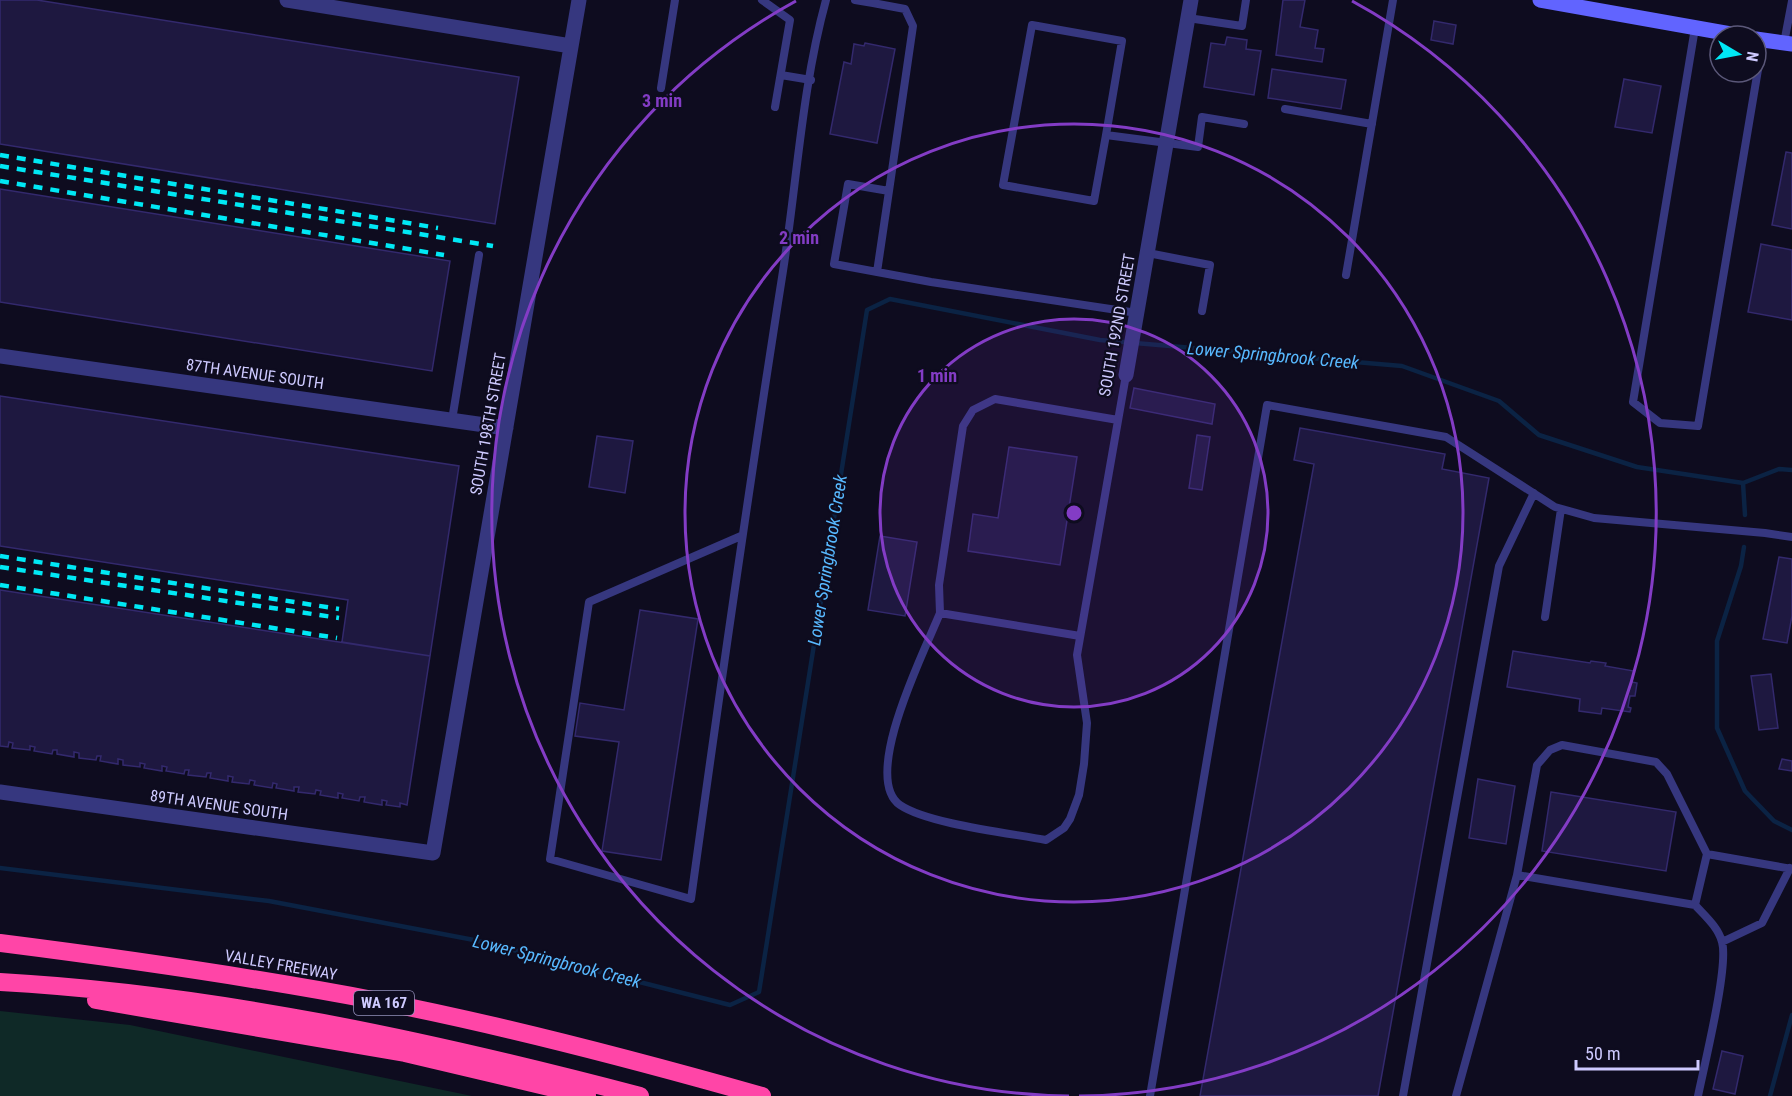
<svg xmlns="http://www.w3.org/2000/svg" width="1792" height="1096" viewBox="0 0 1792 1096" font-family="'Roboto Condensed',sans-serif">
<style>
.green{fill:#0f2927}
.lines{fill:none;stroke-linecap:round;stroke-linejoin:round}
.stream{stroke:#0b2344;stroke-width:4.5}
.building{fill:#1e1840;stroke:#33296d;stroke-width:1.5}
.service{stroke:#36377f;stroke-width:8}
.minor{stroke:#36377f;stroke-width:15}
.secondary{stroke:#6164ff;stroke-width:15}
.motorway{stroke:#ff45a7;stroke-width:18}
.rail{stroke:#00e8f5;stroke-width:4.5;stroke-dasharray:9 8;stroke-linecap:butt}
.ring{fill:none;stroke:#833cc5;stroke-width:3}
.labels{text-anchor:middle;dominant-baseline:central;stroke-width:4.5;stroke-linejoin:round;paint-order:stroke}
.shield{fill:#0e0c1f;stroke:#9491bc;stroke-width:1.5}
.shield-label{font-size:15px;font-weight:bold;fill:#cecaff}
.street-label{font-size:16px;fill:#cecaff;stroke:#0e0c1f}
.water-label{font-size:18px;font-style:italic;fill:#58b9ff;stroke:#0e0c1f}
.centre{fill:#833cc5;stroke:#0e0c1f;stroke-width:3}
.ring-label{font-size:18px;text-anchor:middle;font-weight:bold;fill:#833cc5;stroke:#0e0c1f;stroke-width:4.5;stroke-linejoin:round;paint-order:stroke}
</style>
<rect width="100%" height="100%" fill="#0e0c1f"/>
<!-- green -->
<path class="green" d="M 0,1011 L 130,1025 L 472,1096 L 0,1096 Z"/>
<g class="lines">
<!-- stream -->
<path class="stream" d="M 1743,483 L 1745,515
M 1744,547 L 1741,566 L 1717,641 L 1717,728 L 1745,791 L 1774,821 L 1792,830
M 0,868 L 269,901 L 474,940 L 730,1005 L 759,992 L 867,310 L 890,299 L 1100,340 L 1402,366 L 1499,401 L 1539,435 L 1637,467 L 1743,483 L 1779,469 L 1792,470
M 1770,1096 L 1792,1015"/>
</g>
<!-- building -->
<path class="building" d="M 0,0 L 37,0 L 519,77 L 495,224 L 0,144 Z
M 1283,0 L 1305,0 L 1300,27 L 1318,30 L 1315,48 L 1324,49 L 1322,62 L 1276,55 Z
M 1434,21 L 1456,25 L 1453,44 L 1431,40 Z
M 1227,37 L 1247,40 L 1246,49 L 1261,51 L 1254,95 L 1204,87 L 1211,43 L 1225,45 Z
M 865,43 L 895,49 L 877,143 L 830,134 L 844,62 L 851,64 L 854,44 L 864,46 Z
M 1272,69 L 1346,80 L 1341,109 L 1268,98 Z
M 1624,79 L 1661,86 L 1652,133 L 1615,127 Z
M 1786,152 L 1792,153 L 1792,229 L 1772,225 Z
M 0,189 L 450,261 L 432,371 L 0,302 Z
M 1761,244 L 1792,250 L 1792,320 L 1748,312 Z
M 1134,388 L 1215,404 L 1212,424 L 1130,408 Z
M 0,396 L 459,466 L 430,656 L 342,642 L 348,600 L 0,546 Z
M 1300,428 L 1445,454 L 1442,469 L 1489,478 L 1378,1096 L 1200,1096 L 1314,464 L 1294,460 Z
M 1197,435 L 1210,437 L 1202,490 L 1189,488 Z
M 597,436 L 633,441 L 625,493 L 589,487 Z
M 1009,447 L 1077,457 L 1060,565 L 968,551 L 973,514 L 998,518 Z
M 880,536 L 917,542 L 905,616 L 868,610 Z
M 1779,557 L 1792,559 L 1792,616 L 1787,643 L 1763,639 Z
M 0,590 L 430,656 L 407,805 L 400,803 L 400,807 L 386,805 L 387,801 L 382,800 L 382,805 L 364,802 L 365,797 L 360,797 L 359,801 L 342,798 L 343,794 L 338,793 L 338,798 L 320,795 L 321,791 L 316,790 L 315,794 L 298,792 L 299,787 L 294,787 L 294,791 L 276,788 L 277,784 L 273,783 L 272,788 L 254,785 L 255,781 L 250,780 L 249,784 L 232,782 L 233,777 L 228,776 L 228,781 L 210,778 L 211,773 L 207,773 L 206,777 L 188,775 L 189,770 L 185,770 L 184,774 L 166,771 L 167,767 L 162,766 L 162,771 L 144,768 L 145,764 L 140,763 L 140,767 L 123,765 L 123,760 L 118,759 L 118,764 L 100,761 L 101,756 L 97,756 L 96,760 L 79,758 L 79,753 L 74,752 L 74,757 L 57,754 L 57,750 L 53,750 L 52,754 L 34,751 L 35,747 L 30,746 L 30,750 L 12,748 L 13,743 L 9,742 L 8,747 L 0,746 Z
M 640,610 L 698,619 L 661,860 L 602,851 L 619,742 L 575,736 L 580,703 L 624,710 Z
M 1513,651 L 1590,663 L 1591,661 L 1606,663 L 1605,666 L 1634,671 L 1632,682 L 1637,683 L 1635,696 L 1630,696 L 1628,707 L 1631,708 L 1630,712 L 1602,708 L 1601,714 L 1579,711 L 1580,699 L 1507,687 Z
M 1771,674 L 1778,728 L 1759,730 L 1751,676 Z
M 1782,759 L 1792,761 L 1792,771 L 1779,769 Z
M 1478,779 L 1515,786 L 1506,844 L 1469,838 Z
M 1551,792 L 1676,812 L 1666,871 L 1542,851 Z
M 1722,1051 L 1743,1056 L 1735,1094 L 1713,1089 Z"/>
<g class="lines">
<!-- service -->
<path class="service" d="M 762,0 L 790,20 L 775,107
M 855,0 L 873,3
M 873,0 L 873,3 L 905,9 L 913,26 L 889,191
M 1188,18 L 1242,26 L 1246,0
M 1695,28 L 1633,402 L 1660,423 L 1698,426 L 1763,40
M 1784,43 L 1792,1
M 781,75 L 811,80
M 661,88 L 675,0
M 1285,109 L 1372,124
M 1106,135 L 1122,41 L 1032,25 L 1003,185 L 1094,201 L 1106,135 L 1198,147 L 1202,117 L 1244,124
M 1148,253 L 1210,265 L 1202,311
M 877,272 L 889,191 L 848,184 L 834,264 L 931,282 L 1137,313
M 1346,275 L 1393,0
M 452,420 L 479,255
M 741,536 L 589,602 L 550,859 L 691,899 C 720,689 750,480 783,271 C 797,181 802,87 826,0
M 940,613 C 926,648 860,777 900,805 C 928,824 1009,833 1046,840 L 1064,828 L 1070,819 L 1079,795 L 1084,764 L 1087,723 L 1077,655 L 1126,375
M 1545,617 L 1561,509
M 1080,636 L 940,613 L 939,585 L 963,426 L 973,410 L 995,399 L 1118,420
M 1562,745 L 1656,762 L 1667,774 L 1707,854 L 1695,905 L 1517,875 L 1537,765 L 1550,750 Z
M 1707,854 L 1792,869
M 1695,905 C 1705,916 1718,927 1722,942 C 1729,966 1704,1066 1698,1096
M 1722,942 L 1762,923 L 1790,868
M 1150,1096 L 1267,405 L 1446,437 L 1555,507 L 1594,518 L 1765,533 L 1792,537
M 1403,1096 L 1499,566 L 1534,493
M 1456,1096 L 1517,875"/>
<!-- minor -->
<path class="minor" d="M 287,0 L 571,46
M 0,356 L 506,428
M 1126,375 L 1191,0
M 0,792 L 433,853 L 579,0"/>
<!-- secondary -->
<path class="secondary" d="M 1540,0 L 1742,36
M 1756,39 L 1792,44"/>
<!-- motorway -->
<path class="motorway" d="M 0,943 C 126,959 253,977 378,1001 C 507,1026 635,1060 762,1096
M 0,982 C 216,994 431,1041 640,1096
M 96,1000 L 405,1053 L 587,1096"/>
<!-- rail -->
<path class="rail" d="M 0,155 L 438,228
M 0,166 L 493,246
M 0,181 L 444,255
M 0,556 L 339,609
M 0,567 L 339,618
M 0,585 L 337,638"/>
</g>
<!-- distance rings -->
<circle cx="1074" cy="513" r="194" fill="#833cc5" fill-opacity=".12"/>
<g class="ring">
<circle cx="1074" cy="513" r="194"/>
<circle cx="1074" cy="513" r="389"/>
<path d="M1069 1096A583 583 0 0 1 796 1M1352 1A583 583 0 0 1 1079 1096"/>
</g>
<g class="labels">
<!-- shield labels -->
<rect class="shield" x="354" y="991" width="60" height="24" rx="4.5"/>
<g class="shield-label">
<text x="384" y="1003">WA 167</text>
</g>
<!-- street labels -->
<g class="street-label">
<text transform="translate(1117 325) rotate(-80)">SOUTH 192ND STREET</text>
<text transform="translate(255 374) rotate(8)">87TH AVENUE SOUTH</text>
<text transform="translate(488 424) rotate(-80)">SOUTH 198TH STREET</text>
<text transform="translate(219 805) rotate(8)">89TH AVENUE SOUTH</text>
<text transform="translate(281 965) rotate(10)">VALLEY FREEWAY</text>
</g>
<!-- water labels -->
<g class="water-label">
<text transform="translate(1273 355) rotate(5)">Lower Springbrook Creek</text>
<text transform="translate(827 560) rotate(-81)">Lower Springbrook Creek</text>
<text transform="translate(557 961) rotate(14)">Lower Springbrook Creek</text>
</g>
</g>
<circle cx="1074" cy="513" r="9" class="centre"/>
<g class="ring-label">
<text x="662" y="107">3 min</text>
<text x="799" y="244">2 min</text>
<text x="937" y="382">1 min</text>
</g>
<!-- north arrow -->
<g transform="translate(1738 54) rotate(100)"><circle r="28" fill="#0e0c1f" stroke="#5b5879" stroke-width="1.5"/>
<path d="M0-4.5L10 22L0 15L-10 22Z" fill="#00e8f5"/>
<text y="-9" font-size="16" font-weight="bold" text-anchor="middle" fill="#cecaff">N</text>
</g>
<!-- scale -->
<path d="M1576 1060v9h122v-9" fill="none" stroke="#cecaff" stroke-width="3"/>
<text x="1585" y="1060" font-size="18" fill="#cecaff" stroke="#0e0c1f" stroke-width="4.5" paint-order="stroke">50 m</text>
</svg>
